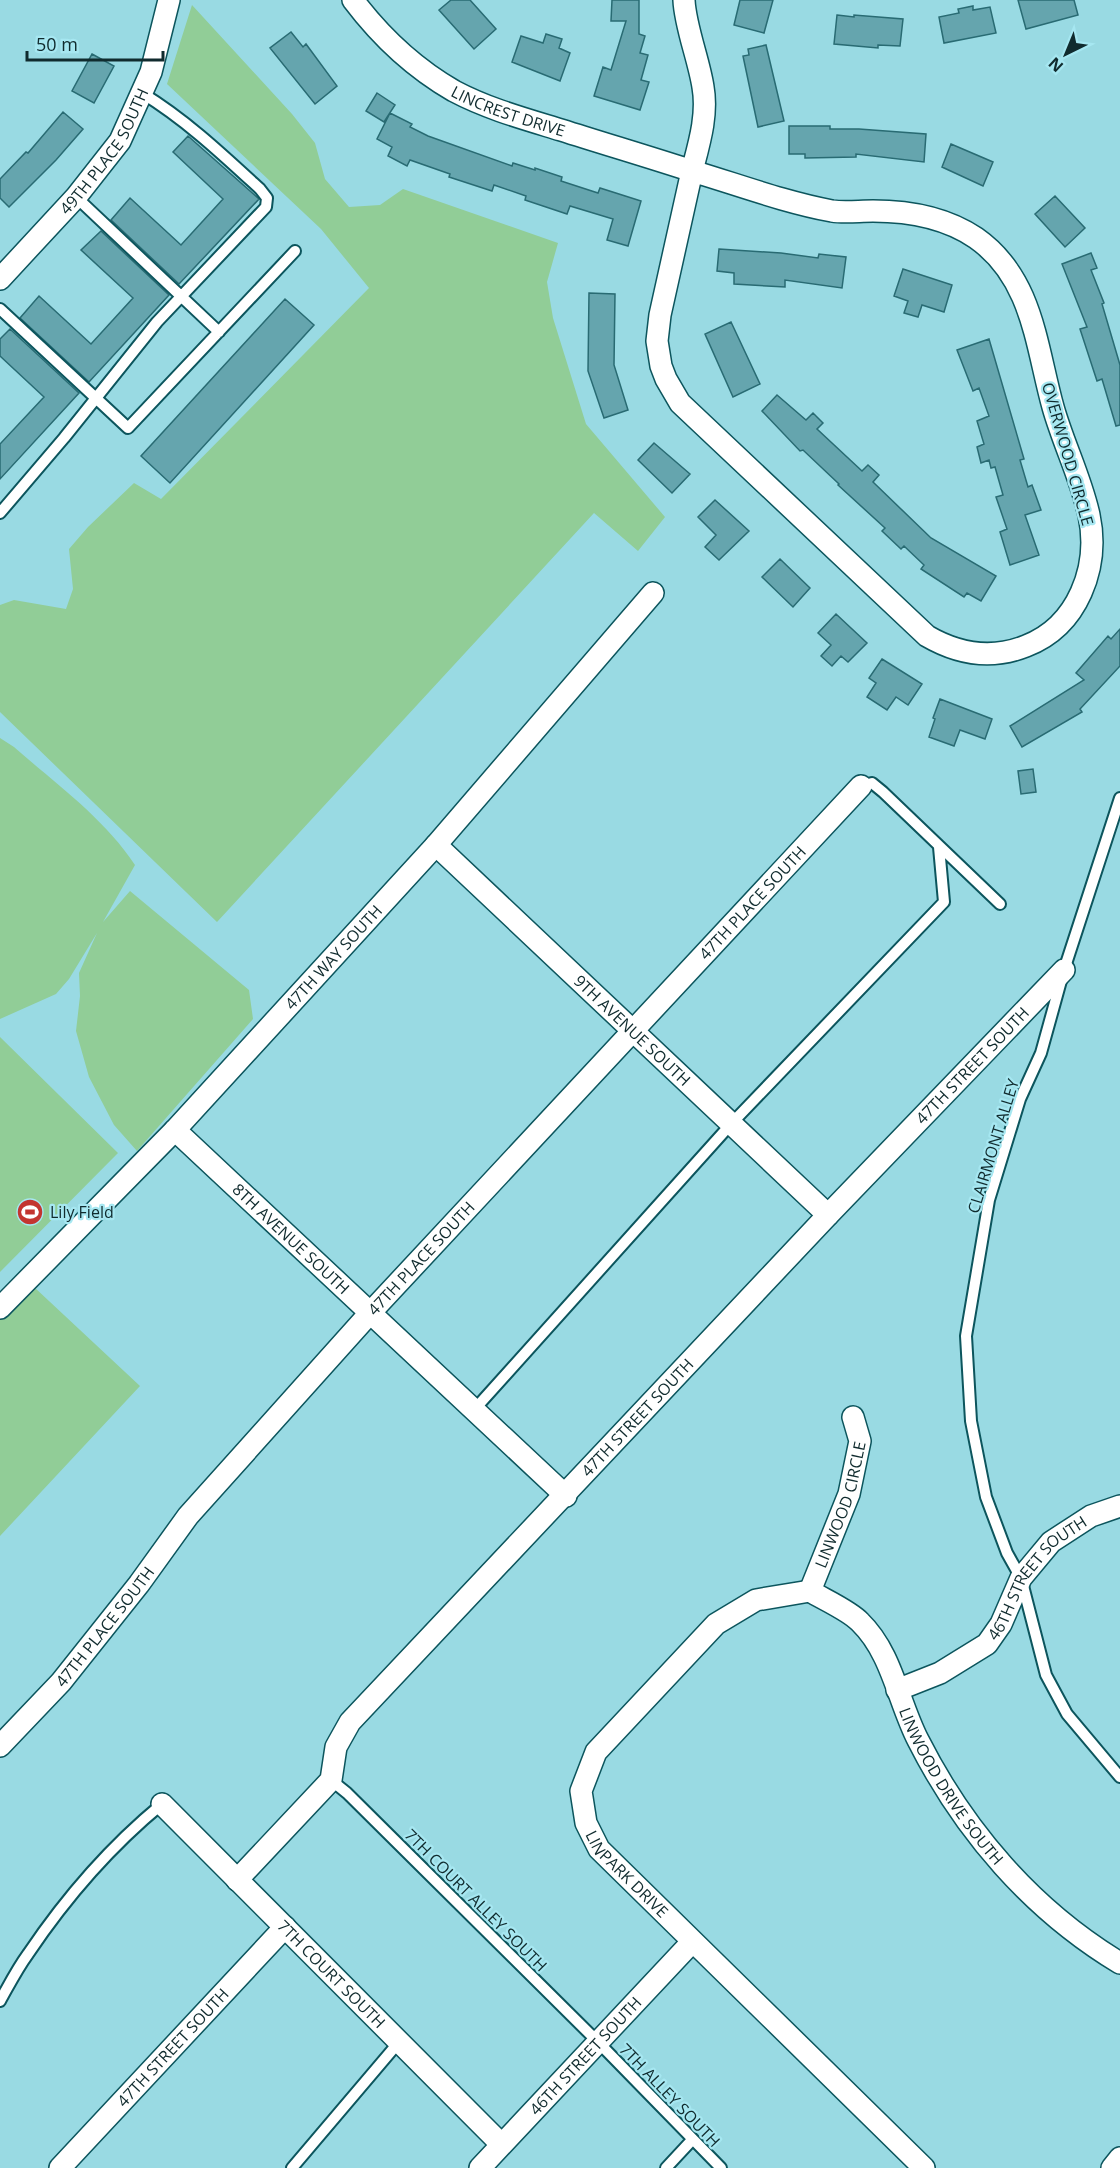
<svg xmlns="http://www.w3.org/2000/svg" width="1120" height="2168" viewBox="0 0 1120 2168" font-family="'Open Sans',sans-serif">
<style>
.green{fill:#91cd97}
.building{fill:#65a5ae;stroke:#296b73;stroke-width:1.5}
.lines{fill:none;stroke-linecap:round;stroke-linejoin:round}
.service-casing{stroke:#0c555d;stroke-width:14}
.minor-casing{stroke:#0c555d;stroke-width:24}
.service{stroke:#fff;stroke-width:10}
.minor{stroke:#fff;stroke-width:21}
.labels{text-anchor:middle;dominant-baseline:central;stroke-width:4.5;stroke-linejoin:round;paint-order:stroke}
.street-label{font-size:16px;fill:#102b2e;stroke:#a6e7f1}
.poi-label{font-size:16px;fill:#102b2e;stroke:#a6e7f1;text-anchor:start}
</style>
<rect width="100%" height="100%" fill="#99dae3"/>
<!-- green -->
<path class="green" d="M 192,5 L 292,114 L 315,143 L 325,179 L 349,207 L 380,205 L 403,189 L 558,243 L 547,282 L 553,318 L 586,424 L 665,517 L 638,551 L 594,513 L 217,922 L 0,712 L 0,605 L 14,600 L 66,609 L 73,589 L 69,549 L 88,527 L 134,483 L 161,499 L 369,288 L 321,229 L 167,84 Z
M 0,738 L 14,747 C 56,784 104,818 135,865 L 103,922 L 130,891 L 249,990 L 253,1019 L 137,1151 L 114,1125 L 89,1077 L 76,1031 L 80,996 L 79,973 L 97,933 L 69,979 L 56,994 L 0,1019 Z
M 0,1037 L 118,1153 L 0,1272 Z
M 34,1287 L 140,1386 L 0,1536 L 0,1318 Z"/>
<!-- building -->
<path class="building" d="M 451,0 L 470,0 L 496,29 L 474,49 L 439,10 Z
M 612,0 L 639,0 L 639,34 L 645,36 L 640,53 L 648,55 L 641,80 L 649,82 L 640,110 L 594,96 L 603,67 L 611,70 L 626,21 L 611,21 Z
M 740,0 L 773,0 L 764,33 L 734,25 Z
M 1018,0 L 1074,0 L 1078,15 L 1026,29 Z
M 973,6 L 973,10 L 990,7 L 996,33 L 944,43 L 939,17 L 959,13 L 958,9 Z
M 837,15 L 854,17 L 854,15 L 903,19 L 900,46 L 878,45 L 878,48 L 834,44 Z
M 291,32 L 303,47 L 306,44 L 337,86 L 315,104 L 270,48 Z
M 546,34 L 562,39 L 559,48 L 570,53 L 560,81 L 512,62 L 521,36 L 543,43 Z
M 766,45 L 784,121 L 758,127 L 743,56 L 749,55 L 748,49 Z
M 92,54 L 114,66 L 94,103 L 72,91 Z
M 377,93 L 395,105 L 384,122 L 366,111 Z
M 63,112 L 83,129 L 56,160 L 9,207 L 0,198 L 0,179 L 26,152 L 28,153 Z
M 390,113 L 412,124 L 410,127 L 428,136 L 512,166 L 513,163 L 535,170 L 535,168 L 562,177 L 561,181 L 598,193 L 600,188 L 641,201 L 628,246 L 607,240 L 613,219 L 570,206 L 567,214 L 525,200 L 526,196 L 494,185 L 492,191 L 449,177 L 450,174 L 410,160 L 407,166 L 388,156 L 392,147 L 377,139 Z
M 789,126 L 830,126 L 830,129 L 859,129 L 926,134 L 924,162 L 856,154 L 856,157 L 805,158 L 805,154 L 789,154 Z
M 188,136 L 259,199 L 179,284 L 111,220 L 130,198 L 181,245 L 223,199 L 173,152 Z
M 951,144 L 993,162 L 983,186 L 942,167 Z
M 1055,196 L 1085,228 L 1065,247 L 1035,214 Z
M 101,231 L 169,295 L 89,382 L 20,318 L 39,296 L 91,344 L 133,298 L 81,250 Z
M 719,249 L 781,253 L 818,258 L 819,254 L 846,257 L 842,288 L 785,280 L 785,287 L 734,284 L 734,273 L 717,271 Z
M 1091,253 L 1097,268 L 1091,270 L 1104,303 L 1102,304 L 1120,365 L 1120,425 L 1116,426 L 1102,379 L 1097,381 L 1080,329 L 1087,327 L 1062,264 Z
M 903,269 L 952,285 L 944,312 L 922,305 L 918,317 L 904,313 L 908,301 L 894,296 Z
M 589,293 L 615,294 L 614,365 L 628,410 L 604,418 L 588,371 Z
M 285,299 L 314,325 L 170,483 L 141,456 Z
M 731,322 L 760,384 L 733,397 L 705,334 Z
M 10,329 L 79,393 L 0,479 L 0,444 L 44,397 L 0,356 L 0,339 Z
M 989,339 L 1024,459 L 1020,460 L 1028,487 L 1032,485 L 1041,510 L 1025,515 L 1039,555 L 1010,565 L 1000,532 L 1007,529 L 996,497 L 1003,495 L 995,467 L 991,468 L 989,460 L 981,463 L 977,447 L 984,444 L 977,421 L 989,416 L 979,388 L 973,391 L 957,350 Z
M 777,395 L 806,420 L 813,413 L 823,423 L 817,429 L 862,471 L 868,465 L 879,475 L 873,482 L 931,538 L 996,576 L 981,601 L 967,593 L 964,597 L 921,569 L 924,565 L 904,546 L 901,549 L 882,531 L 885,528 L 838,485 L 839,484 L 803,450 L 800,451 L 762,411 Z
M 654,443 L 690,474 L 672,493 L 638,460 Z
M 715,500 L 749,531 L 719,560 L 705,547 L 716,535 L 698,517 Z
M 780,559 L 810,588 L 793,607 L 762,577 Z
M 836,614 L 867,643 L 848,662 L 841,656 L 832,666 L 821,656 L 831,645 L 818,633 Z
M 1120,629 L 1120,666 L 1080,709 L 1082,712 L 1022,747 L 1010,726 L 1084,680 L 1076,673 L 1108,636 L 1111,639 Z
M 882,659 L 922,684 L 908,705 L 896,697 L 887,710 L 867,697 L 876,683 L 869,678 Z
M 940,699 L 992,719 L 985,739 L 960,730 L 954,746 L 929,737 L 935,719 L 933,718 Z
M 1033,769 L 1036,792 L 1021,794 L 1018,771 Z"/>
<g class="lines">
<defs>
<path id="service" d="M 76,197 L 219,332
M 0,309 L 128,428 L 295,251
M 0,513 L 64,438 L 157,322 L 266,207 L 267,198 L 260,189 C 222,154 186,120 142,93
M 861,786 L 872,783 L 883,792 L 1000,904
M 1120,798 L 1064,970 L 1041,1053 L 1020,1099 L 989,1200 L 966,1336 L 971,1421 L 986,1497 L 1007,1553 L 1021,1578 L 1046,1675 L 1067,1714 L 1120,1777
M 474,1410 L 731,1124 L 944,902 L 939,847
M 331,1780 L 347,1793 L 598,2042 L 721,2168
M 0,2001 C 9,1985 17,1969 28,1954 C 65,1899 111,1846 162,1804
M 292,2168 L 399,2042
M 666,2168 L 692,2140"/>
<g id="minor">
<path id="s1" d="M 353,0 C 381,37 414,68 454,91 C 488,109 525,119 561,130 C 605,144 649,157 692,171 C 699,144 708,115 703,87 C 699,60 685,26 684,0"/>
<path d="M 692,171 C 739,185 784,202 832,211 C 845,213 859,211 873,211 C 910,211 945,217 976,238 C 1033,278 1036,346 1053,407 C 1063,443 1081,478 1089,515 C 1100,567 1078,626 1026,646 C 991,660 958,654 927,636 L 680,403 L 666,379 L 661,366 L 657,341 L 660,315 Z"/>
<path id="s2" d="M 0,279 L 76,197 L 120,141 L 151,72 L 169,0"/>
<path id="s3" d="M 436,845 L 828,1215"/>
<path id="s4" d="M 175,1130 L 566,1496"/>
<path id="s5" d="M 0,1308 L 175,1130 L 436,845 L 653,593"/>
<path id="s6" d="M 810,1591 L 756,1600 L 716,1624 L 596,1752 L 581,1791 L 586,1823 L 599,1849 L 924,2168"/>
<path id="s7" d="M 810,1591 C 823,1599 850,1611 860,1622 C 892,1653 898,1701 918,1740 C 964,1831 1032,1910 1120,1963"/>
<path id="s8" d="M 810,1591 L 849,1494 L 860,1441 L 853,1417"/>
<path id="s9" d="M 897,1690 L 940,1673 L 987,1644 L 1001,1624 L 1021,1578 L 1051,1542 L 1091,1516 L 1120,1506"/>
<path id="s10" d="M 0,1746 L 61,1682 L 139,1584 L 188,1516 L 370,1313 L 861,786"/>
<path id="s11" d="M 162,1804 L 501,2144"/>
<path id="s12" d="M 237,1880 L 331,1780 L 336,1747 L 350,1722 L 828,1215 L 1064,970"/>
<path id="s13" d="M 60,2168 L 285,1927"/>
<path id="s14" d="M 480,2168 L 692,1942"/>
<path d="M 1112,2168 L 1120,2158"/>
</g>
</defs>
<!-- service casing -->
<use href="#service" class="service-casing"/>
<!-- minor casing -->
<use href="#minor" class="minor-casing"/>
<!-- service -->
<use href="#service" class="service"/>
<!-- minor -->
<use href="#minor" class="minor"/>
</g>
<!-- icons -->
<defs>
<symbol id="stadium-disc" viewBox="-11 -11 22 22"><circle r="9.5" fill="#c33530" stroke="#a6e7f1"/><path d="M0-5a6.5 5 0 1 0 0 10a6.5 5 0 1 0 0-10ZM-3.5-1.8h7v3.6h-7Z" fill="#fff"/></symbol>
</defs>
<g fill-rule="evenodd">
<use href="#stadium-disc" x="15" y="1197" width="30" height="30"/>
</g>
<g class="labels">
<!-- street labels -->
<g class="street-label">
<text stroke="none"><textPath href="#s1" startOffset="195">LINCREST DRIVE</textPath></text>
<text stroke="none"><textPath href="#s2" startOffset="166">49TH PLACE SOUTH</textPath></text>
<text transform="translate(1068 454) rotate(74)">OVERWOOD CIRCLE</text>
<text stroke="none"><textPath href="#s10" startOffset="1131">47TH PLACE SOUTH</textPath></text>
<text stroke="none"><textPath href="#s5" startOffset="484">47TH WAY SOUTH</textPath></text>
<text stroke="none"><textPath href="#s3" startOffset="270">9TH AVENUE SOUTH</textPath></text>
<text stroke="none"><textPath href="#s12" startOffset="1104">47TH STREET SOUTH</textPath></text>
<text transform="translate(993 1146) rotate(-73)">CLAIRMONT ALLEY</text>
<text stroke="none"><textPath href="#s4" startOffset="159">8TH AVENUE SOUTH</textPath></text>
<text stroke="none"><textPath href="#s10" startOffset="645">47TH PLACE SOUTH</textPath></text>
<text stroke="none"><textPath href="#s12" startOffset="618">47TH STREET SOUTH</textPath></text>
<text stroke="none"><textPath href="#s8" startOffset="92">LINWOOD CIRCLE</textPath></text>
<text stroke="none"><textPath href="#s9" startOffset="186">46TH STREET SOUTH</textPath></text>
<text stroke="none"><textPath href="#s10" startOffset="159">47TH PLACE SOUTH</textPath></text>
<text stroke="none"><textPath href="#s7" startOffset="248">LINWOOD DRIVE SOUTH</textPath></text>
<text stroke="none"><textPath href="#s6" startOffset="417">LINPARK DRIVE</textPath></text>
<text transform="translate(476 1900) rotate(45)">7TH COURT ALLEY SOUTH</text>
<text stroke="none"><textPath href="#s11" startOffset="240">7TH COURT SOUTH</textPath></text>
<text stroke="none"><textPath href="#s13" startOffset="165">47TH STREET SOUTH</textPath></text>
<text stroke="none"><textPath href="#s14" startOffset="154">46TH STREET SOUTH</textPath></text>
<text transform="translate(670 2095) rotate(46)">7TH ALLEY SOUTH</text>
</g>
<!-- poi labels -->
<g class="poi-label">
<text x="50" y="1212">Lily Field</text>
</g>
</g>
<!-- north arrow -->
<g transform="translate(1066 54) rotate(223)" stroke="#a6e7f1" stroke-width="4.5" paint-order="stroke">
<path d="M0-4.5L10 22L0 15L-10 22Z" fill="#102b2e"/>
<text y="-9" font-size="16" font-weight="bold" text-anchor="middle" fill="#102b2e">N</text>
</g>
<!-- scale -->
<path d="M27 51v9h136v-9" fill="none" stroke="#102b2e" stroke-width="3"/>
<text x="36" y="51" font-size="18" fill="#102b2e" stroke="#a6e7f1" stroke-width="4.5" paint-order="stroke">50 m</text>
</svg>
